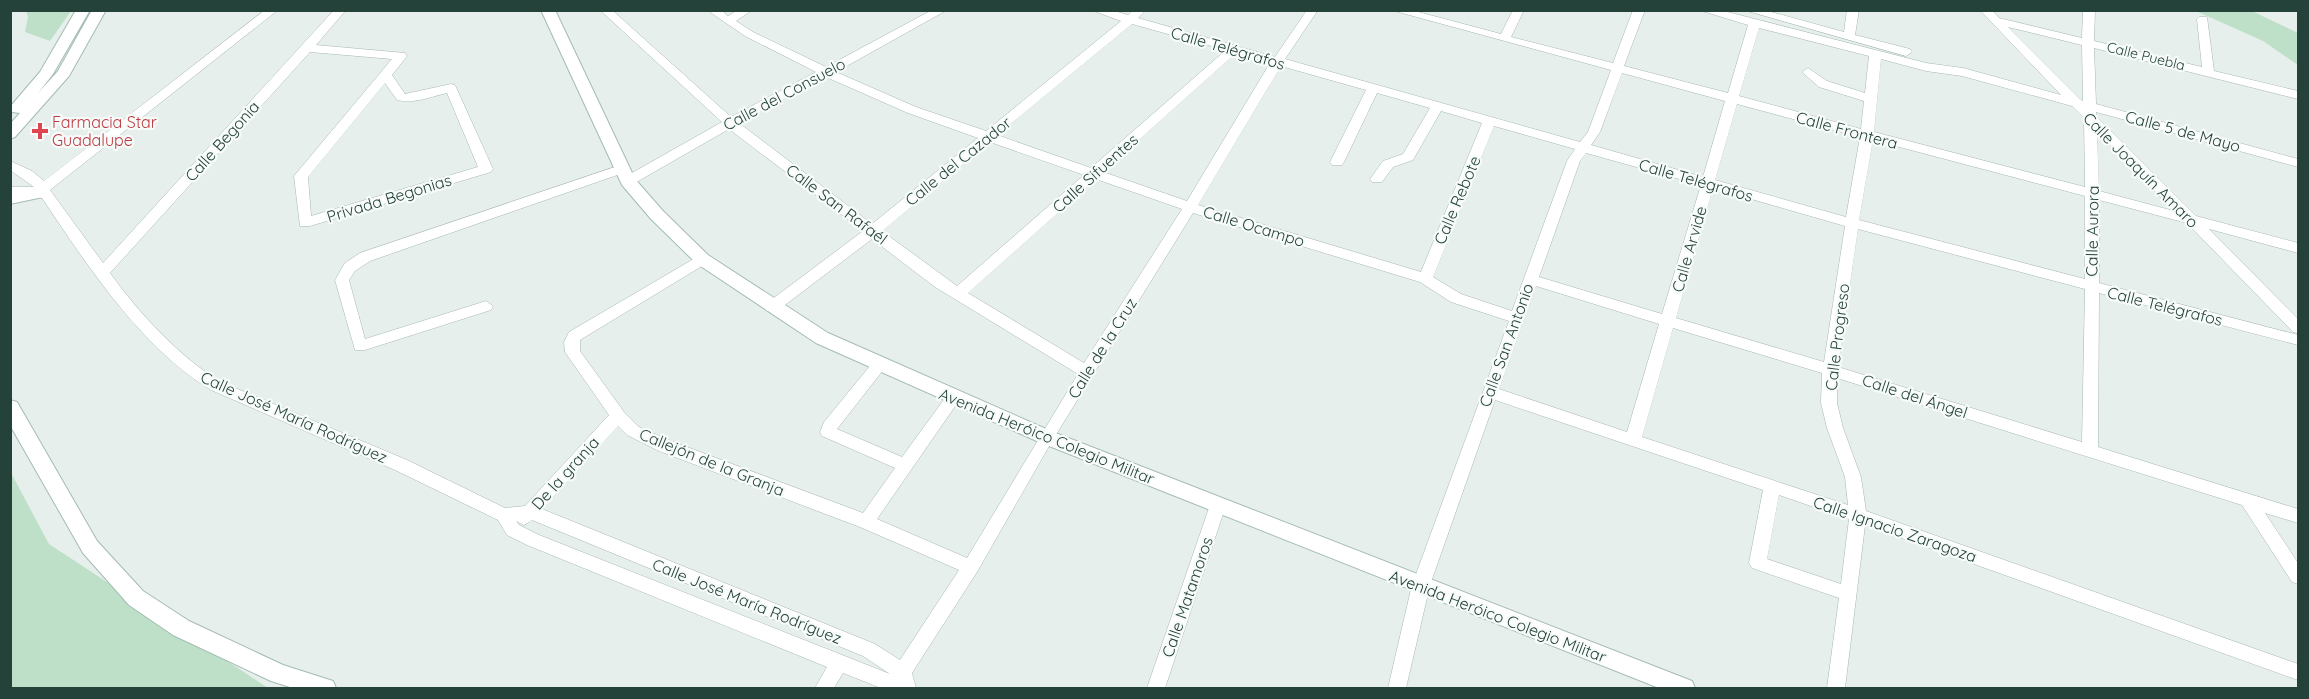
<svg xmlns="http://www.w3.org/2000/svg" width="2309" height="699" viewBox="0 0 2309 699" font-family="Quicksand,sans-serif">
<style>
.green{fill:#bfe0c8}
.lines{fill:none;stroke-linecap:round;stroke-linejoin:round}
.street-casing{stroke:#a8b8b2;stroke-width:1}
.secondary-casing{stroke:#a4bbb3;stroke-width:2}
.street{fill:#fff;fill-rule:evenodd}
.secondary{fill:#fff;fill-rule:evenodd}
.health-dot{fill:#e0444e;stroke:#f7fbf9;stroke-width:2}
.labels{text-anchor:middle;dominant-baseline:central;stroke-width:4.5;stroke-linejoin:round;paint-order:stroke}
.far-street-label{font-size:14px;fill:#24423a;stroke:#f7fbf9}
.street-label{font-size:16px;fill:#24423a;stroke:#f7fbf9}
.health-label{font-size:16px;fill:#be3a42;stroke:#f7fbf9;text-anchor:start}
</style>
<rect width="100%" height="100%" fill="#e6efeb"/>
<!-- green -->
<path class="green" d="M 26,11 L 26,10 L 71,11 L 50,41 L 25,32 L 28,17 Z
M 2196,11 L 2252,11 L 2298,33 L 2298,65 L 2263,41 Z
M 10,471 L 49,544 L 268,688 L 11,688 Z"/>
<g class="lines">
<defs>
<path id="street" d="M 265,10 L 278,10 L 50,190 L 103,263 L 334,10 L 346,10 L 316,45 L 405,53 L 407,56 L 392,75 L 405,94 L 451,84 L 455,85 L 493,169 L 491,172 L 310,226 L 300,226 L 294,176 L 392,59 L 310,52 L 110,273 C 139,313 179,357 221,382 L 407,460 L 505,508 L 525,506 L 609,415 L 565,352 L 564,342 L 569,332 L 702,254 L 707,255 L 709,259 L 707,263 L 580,340 L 580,351 L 624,412 L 639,427 L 671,441 L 863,513 L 895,468 L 822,436 L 820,432 L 824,422 L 874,361 L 884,361 L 887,365 L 884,369 L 837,429 L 902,457 L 948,394 L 958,394 L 961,398 L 958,402 L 877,519 L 967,558 L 1078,374 L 935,287 L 872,239 L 777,311 L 767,311 L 765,307 L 767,303 L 863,231 L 729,129 L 633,184 L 623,184 L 621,181 L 623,178 L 722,122 L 600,10 L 612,10 L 731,117 L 816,72 L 745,36 L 707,10 L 721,10 L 728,16 L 738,10 L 752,10 L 736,21 L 753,32 L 826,67 L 932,10 L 947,10 L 836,72 L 916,107 L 986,131 L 1121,21 L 1091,10 L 1111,10 L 1128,15 L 1133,10 L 1146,10 L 1138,18 L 1275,57 L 1307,10 L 1318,10 L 1285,59 L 1580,142 L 1588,132 L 1611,70 L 1391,10 L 1411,10 L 1501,34 L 1513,10 L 1524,10 L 1511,37 L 1613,63 L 1633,10 L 1645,10 L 1624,66 L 1728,93 L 1748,25 L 1699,10 L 1720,10 L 1926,63 L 1963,68 L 2061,95 L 1980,10 L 1992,10 L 1999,18 L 2082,38 L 2083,10 L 2095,10 L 2094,41 L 2202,67 L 2197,19 L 2199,17 L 2207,17 L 2214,71 L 2298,91 L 2298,99 L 2094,48 L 2096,104 L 2298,159 L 2298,167 L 2096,112 L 2096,116 L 2196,216 L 2298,243 L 2298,253 L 2209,229 L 2298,319 L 2298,333 L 2293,332 L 2187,223 L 2099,200 L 2099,283 L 2298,335 L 2298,345 L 2099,293 L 2098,447 L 2298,509 L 2298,523 L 2265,513 L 2298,563 L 2298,584 L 2292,582 L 2242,505 L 1837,378 L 1837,403 L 1843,428 L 1861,477 L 1866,511 L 2298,664 L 2298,680 L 1865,525 L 1845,688 L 1827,688 L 1839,598 L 1752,568 L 1749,563 L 1763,490 L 1495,400 L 1430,585 L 1406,688 L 1388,688 L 1412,585 L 1509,321 L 1451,302 L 1420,282 L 1193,213 L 1052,441 L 977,572 L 912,673 L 916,688 L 881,688 L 843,673 L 834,688 L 815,688 L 827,667 L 527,545 L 507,535 L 498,520 L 395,470 L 211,390 C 141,348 87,265 42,198 L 32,195 L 10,195 L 10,187 L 34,187 L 10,170 L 10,161 L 32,171 L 44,181 ZM 1132,24 L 1226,50 L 1091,168 L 997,135 ZM 2008,27 L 2082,45 L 2083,101 L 2081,100 ZM 1759,28 L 1869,56 L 1865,93 L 1827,81 L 1808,68 L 1802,72 L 1819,87 L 1864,101 L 1861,129 L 1739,96 ZM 1236,53 L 1270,63 L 1187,201 L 1103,172 ZM 1881,59 L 1926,71 L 1962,76 L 2072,106 L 2084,118 L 2085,187 L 1874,132 ZM 1281,66 L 1366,90 L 1330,162 L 1332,165 L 1342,165 L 1344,162 L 1377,93 L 1430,108 L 1403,154 L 1383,161 L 1370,179 L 1372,182 L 1382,182 L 1393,167 L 1413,160 L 1441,111 L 1482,123 L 1421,272 L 1198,205 ZM 1622,73 L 1725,101 L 1703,177 L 1591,145 L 1600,132 ZM 826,77 L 908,113 L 978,138 L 872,224 L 739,123 ZM 385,83 L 397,100 C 414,104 430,97 447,93 L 478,167 L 311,216 L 308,177 ZM 1737,104 L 1860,137 L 1846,217 L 1715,180 ZM 1494,126 L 1575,149 L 1567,161 L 1512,311 L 1461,294 L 1433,277 ZM 2097,131 L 2174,211 L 2099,191 ZM 1873,140 L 2085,196 L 2085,279 L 1859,220 ZM 990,142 L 1084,175 L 957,286 L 882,231 ZM 1586,153 L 1701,185 L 1662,314 L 1539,277 L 1580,161 ZM 1096,179 L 1182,209 L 1084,363 L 968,293 ZM 1713,188 L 1845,226 L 1824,362 L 1676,318 ZM 1858,229 L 2085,289 L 2082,442 L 1838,367 ZM 1536,286 L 1659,324 L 1627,432 L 1499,389 ZM 1673,328 L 1822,373 L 1821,403 L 1827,428 L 1845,477 L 1848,505 L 1642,437 ZM 618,426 L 627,435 L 659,451 L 860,527 L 959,570 L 900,660 L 875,644 L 542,509 ZM 1779,495 L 1849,519 L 1841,584 L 1767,559 ZM 532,520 L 863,656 L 890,674 L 539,535 L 519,525 L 516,521 L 524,525 Z
M 1744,10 L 1764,10 L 1844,32 L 1847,10 L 1859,10 L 1855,35 L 1910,49 L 1912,52 L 1906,56 Z
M 621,165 L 628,169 L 626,172 L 370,261 L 355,271 L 349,280 L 365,339 L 486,301 L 493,306 L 491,310 L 365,350 L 355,350 L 335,280 L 345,263 L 360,253 Z
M 1218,498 L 1224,500 L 1226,505 L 1165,688 L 1147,688 L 1210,505 L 1212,500 Z"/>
<path id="secondary" d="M 76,10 L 90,10 L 53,74 L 38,93 L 58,71 L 92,10 L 106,10 L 69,76 L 15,137 L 10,139 L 10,124 L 20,113 L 12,112 L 10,107 L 40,72 Z
M 541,10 L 555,10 L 635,179 L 663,211 L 708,255 L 828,333 L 1053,432 L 1692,681 L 1695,688 L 1659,688 L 1039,442 L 816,343 L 696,263 L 651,219 L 622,185 Z
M 37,188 L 43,189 L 45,193 L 43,197 L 10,204 L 10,193 Z
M 10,400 L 17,402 L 97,541 L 143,591 L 189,621 L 283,665 L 333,681 L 336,688 L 293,688 L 271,681 L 173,635 L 129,605 L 83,553 L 10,425 Z"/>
</defs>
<!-- street casing -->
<use href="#street" class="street-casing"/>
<!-- secondary casing -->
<use href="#secondary" class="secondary-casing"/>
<!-- street -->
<use href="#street" class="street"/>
<!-- secondary -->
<use href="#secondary" class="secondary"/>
</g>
<!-- markers -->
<path class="health-dot" d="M37 122h6v6h6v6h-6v6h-6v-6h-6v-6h6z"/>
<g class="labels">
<!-- far-street labels -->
<g class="far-street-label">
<text transform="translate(2146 56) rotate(14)">Calle Puebla</text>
</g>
<!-- street labels -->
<g class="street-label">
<text transform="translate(1228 48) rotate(16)">Calle Telégrafos</text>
<text transform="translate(784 94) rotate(-28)">Calle del Consuelo</text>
<text transform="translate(1847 130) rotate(15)">Calle Frontera</text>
<text transform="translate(2183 131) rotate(15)">Calle 5 de Mayo</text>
<text transform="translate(222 141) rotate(-48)">Calle Begonia</text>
<text transform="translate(958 161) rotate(-39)">Calle del Cazador</text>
<text transform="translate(2141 170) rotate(45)">Calle Joaquín Amaro</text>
<text transform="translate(1095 173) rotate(-42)">Calle Sifuentes</text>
<text transform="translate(1696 180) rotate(16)">Calle Telégrafos</text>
<text transform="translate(389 198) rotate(-17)">Privada Begonias</text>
<text transform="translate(1457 200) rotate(-67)">Calle Rebote</text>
<text transform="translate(837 204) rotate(37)">Calle San Rafaél</text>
<text transform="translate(1254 226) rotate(17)">Calle Ocampo</text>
<text transform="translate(2092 231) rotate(-89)">Calle Aurora</text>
<text transform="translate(1689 249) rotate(-74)">Calle Arvide</text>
<text transform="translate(2165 306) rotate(14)">Calle Telégrafos</text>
<text transform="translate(1837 337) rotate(-83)">Calle Progreso</text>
<text transform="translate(1506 345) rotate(-70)">Calle San Antonio</text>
<text transform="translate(1102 348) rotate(-58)">Calle de la Cruz</text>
<text transform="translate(1915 396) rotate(18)">Calle del Ángel</text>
<text transform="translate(294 417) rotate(24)">Calle José María Rodríguez</text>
<text transform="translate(1047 436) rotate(22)">Avenida Heróico Colegio Militar</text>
<text transform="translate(712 462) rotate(22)">Callejón de la Granja</text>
<text transform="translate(565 473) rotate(-48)">De la granja</text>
<text transform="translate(1895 529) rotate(19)">Calle Ignacio Zaragoza</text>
<text transform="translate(1187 597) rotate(-71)">Calle Matamoros</text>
<text transform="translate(747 601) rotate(22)">Calle José María Rodríguez</text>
<text transform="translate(1498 616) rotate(21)">Avenida Heróico Colegio Militar</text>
</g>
<!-- health labels -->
<g class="health-label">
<text x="52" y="122">Farmacia Star<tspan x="52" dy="18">Guadalupe</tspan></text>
</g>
</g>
<!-- border -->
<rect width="2309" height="699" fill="none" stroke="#24423a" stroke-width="24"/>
</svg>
